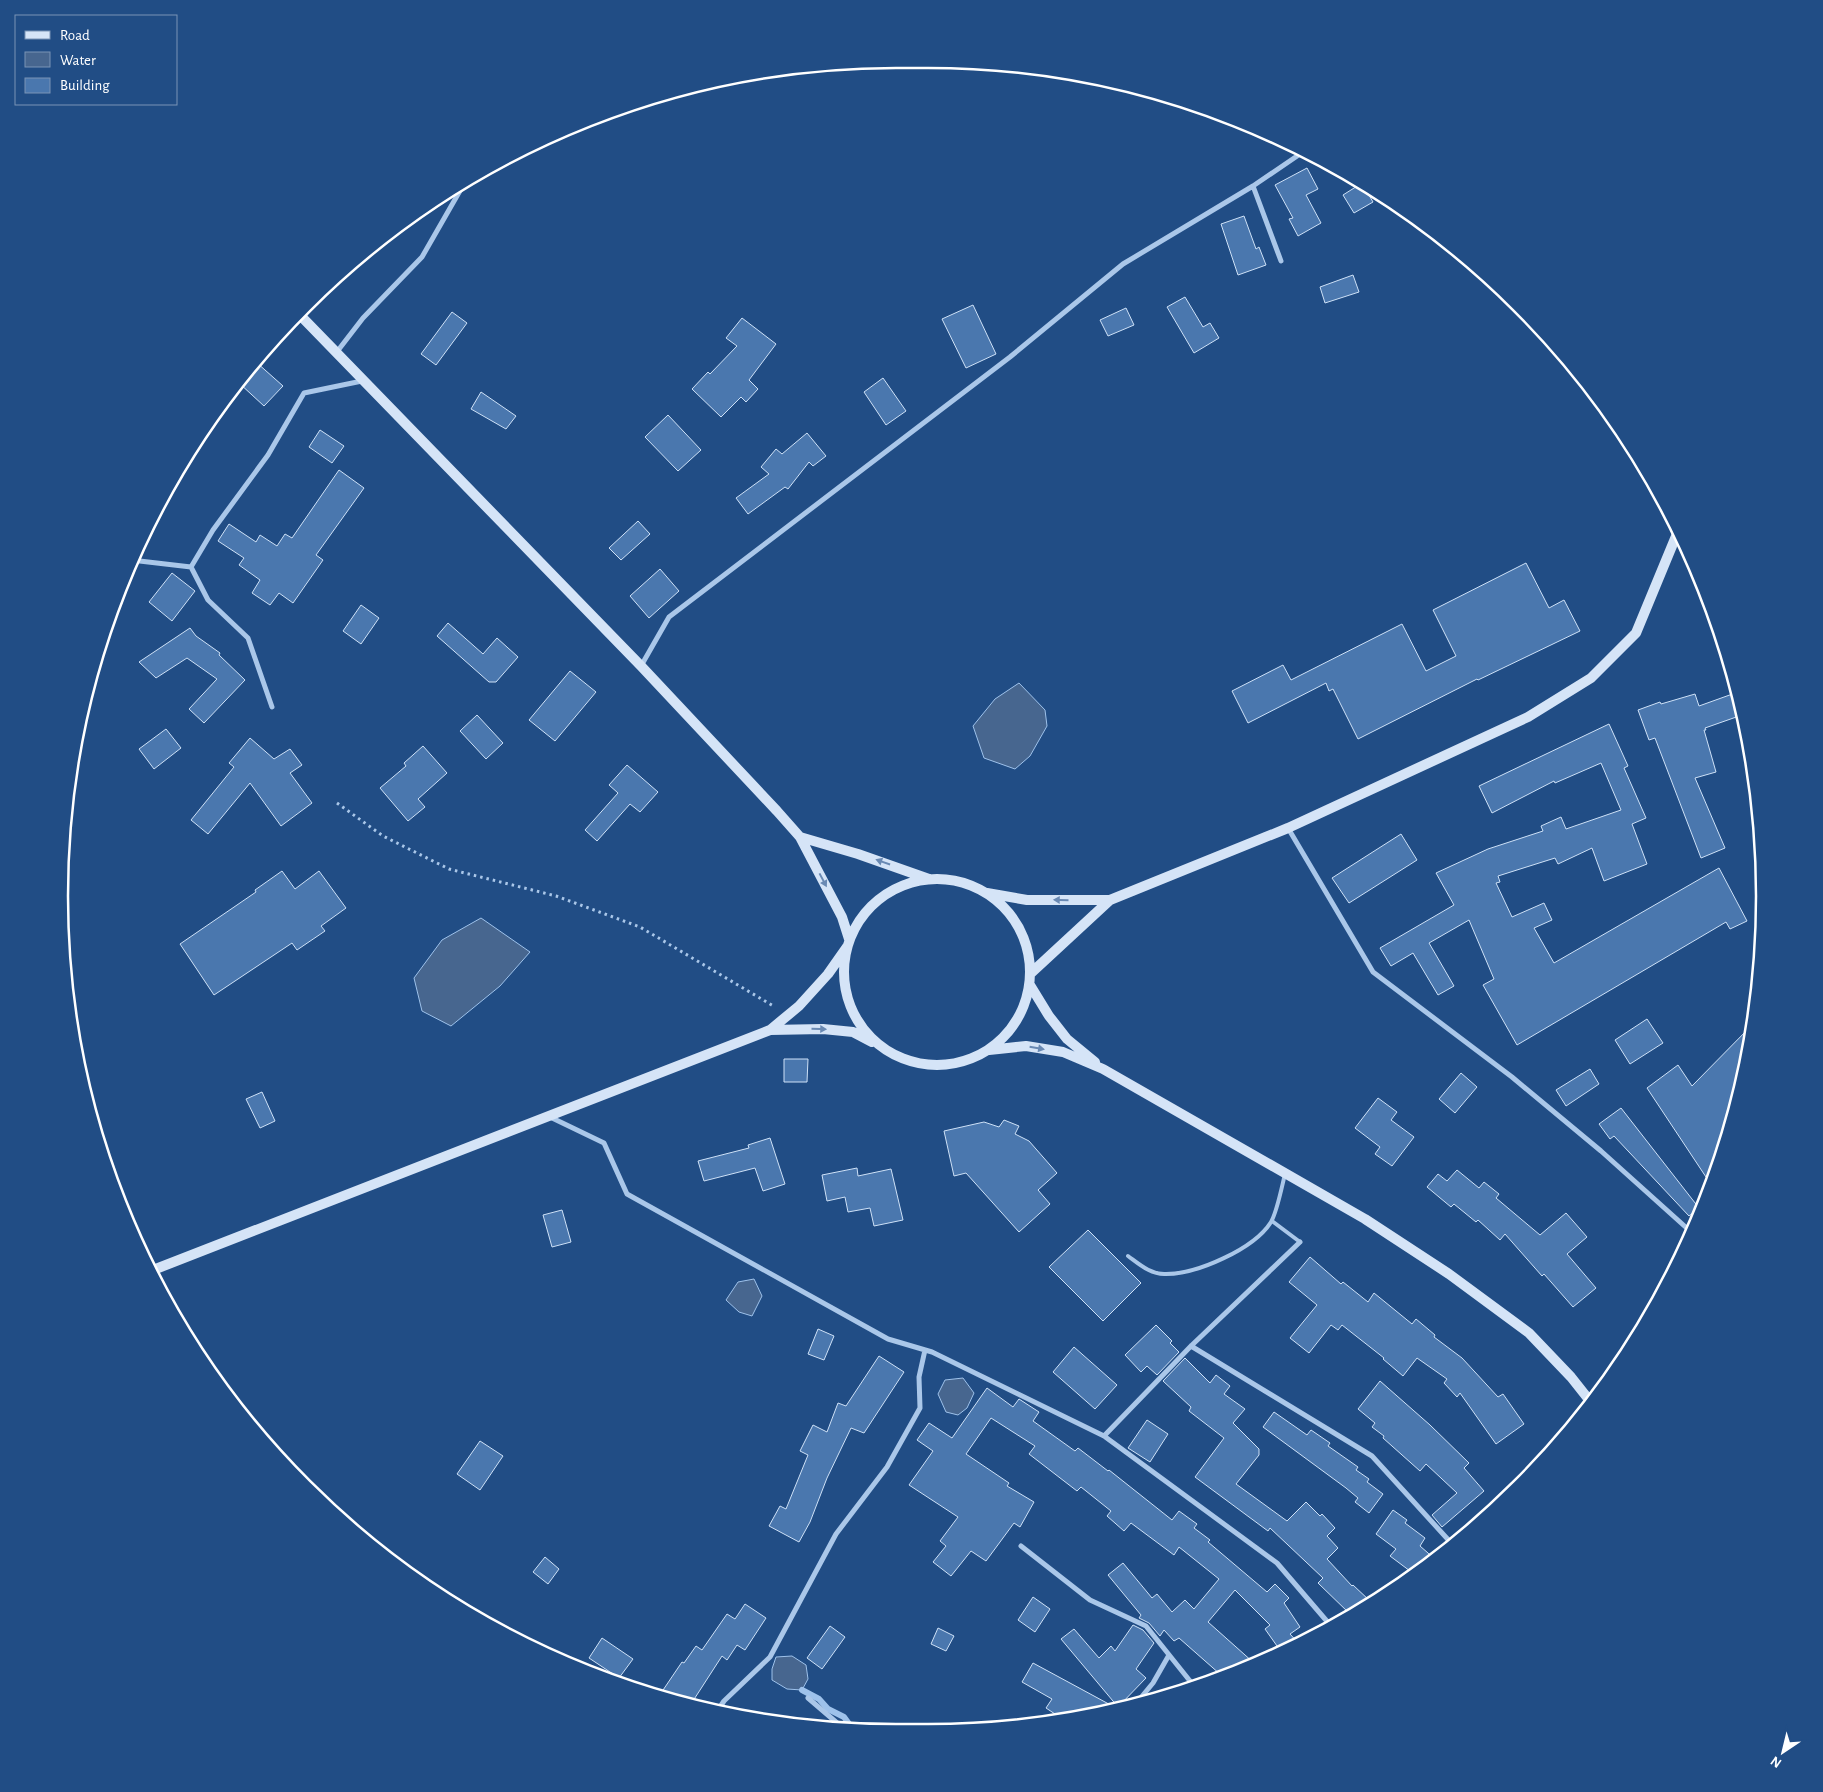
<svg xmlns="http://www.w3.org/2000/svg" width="1823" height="1792" viewBox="0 0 1823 1792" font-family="'Alegreya Sans',sans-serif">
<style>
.water{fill:#47668f;stroke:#9ec2eb}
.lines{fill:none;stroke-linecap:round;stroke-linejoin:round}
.stream{stroke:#9ec2eb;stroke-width:6}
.building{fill:#4a77ae;stroke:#cee1f7}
.path{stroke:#aac7e9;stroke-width:3;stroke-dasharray:2.5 4;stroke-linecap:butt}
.service{stroke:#aac7e9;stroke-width:4}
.minor{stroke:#aac7e9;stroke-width:5}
.secondary{stroke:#d5e4f7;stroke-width:10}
.oneway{fill:#6989b3}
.rim{fill:none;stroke:#fff;stroke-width:2.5}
</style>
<rect width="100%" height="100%" fill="#214d85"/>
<!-- water -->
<path class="water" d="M 1019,683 L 1045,710 L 1047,726 L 1030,756 L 1015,769 L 984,758 L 973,726 L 995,699 Z
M 481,918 L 530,952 L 500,986 L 451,1026 L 422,1011 L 414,978 L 442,940 Z
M 754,1279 L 762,1296 L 752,1316 L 739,1312 L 726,1300 L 738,1282 Z
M 963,1378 L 974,1393 L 967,1408 L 958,1415 L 946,1412 L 938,1394 L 945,1380 Z
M 792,1656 L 806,1665 L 808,1679 L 802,1690 L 787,1689 L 772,1680 L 772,1669 L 776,1657 Z"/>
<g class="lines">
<!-- stream -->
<path class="stream" d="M 802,1690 L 819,1699 L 828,1709 L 844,1717 L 852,1728"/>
</g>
<!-- building -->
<path class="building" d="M 1307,168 L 1318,189 L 1306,195 L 1321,223 L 1298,236 L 1289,219 L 1293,218 L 1275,185 Z
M 1362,183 L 1373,202 L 1354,213 L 1343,195 Z
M 1244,216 L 1256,249 L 1259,247 L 1266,265 L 1238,275 L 1221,224 Z
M 1353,275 L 1359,292 L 1325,303 L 1320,287 Z
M 1185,297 L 1203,327 L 1210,323 L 1219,338 L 1194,353 L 1167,307 Z
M 973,305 L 996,354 L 966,368 L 942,319 Z
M 1126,308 L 1134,325 L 1108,336 L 1100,320 Z
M 452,312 L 467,323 L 436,365 L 421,354 Z
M 742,318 L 776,344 L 749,380 L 758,389 L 746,402 L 741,397 L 721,417 L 692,389 L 708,372 L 710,374 L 737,346 L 726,338 Z
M 256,362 L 283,386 L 264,406 L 239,383 Z
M 883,378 L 906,411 L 886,425 L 864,392 Z
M 481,392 L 516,416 L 506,429 L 471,409 Z
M 668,415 L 701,450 L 678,471 L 645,437 Z
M 320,430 L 344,446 L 332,463 L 309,447 Z
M 807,433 L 826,456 L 813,466 L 809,462 L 788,489 L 785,487 L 748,514 L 736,498 L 769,474 L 761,467 L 776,449 L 782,454 Z
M 339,470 L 364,488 L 316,555 L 323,560 L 293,603 L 279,593 L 270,605 L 252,593 L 260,580 L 239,565 L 244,558 L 218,541 L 229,524 L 256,542 L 260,535 L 277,546 L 285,534 L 292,538 Z
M 638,521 L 650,534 L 621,560 L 609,548 Z
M 1526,563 L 1549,608 L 1564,600 L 1580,631 L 1478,680 L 1477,679 L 1358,739 L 1333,689 L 1329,691 L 1326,683 L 1248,723 L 1232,691 L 1283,665 L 1291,680 L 1402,624 L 1426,671 L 1456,656 L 1433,610 Z
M 660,569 L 679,591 L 649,618 L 630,596 Z
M 172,573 L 195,591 L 172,621 L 149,602 Z
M 361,605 L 379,618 L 361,644 L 343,631 Z
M 448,623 L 483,654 L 497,638 L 518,657 L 496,682 L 489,682 L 437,636 Z
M 190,628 L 196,636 L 220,653 L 219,655 L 245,680 L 204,723 L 189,709 L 217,679 L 187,658 L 156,678 L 139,662 Z
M 570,671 L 596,692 L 555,741 L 529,720 Z
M 1738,692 L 1742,715 L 1705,728 L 1706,730 L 1704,730 L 1716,772 L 1695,778 L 1725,848 L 1701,858 L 1655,738 L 1649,740 L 1638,710 L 1660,702 L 1661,704 L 1695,694 L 1699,706 Z
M 477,715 L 503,743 L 486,759 L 460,731 Z
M 1609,724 L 1628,766 L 1624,768 L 1646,818 L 1632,824 L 1647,864 L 1604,881 L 1592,848 L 1558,864 L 1555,858 L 1498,876 L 1500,882 L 1496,883 L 1512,917 L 1544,903 L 1552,920 L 1534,928 L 1554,963 L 1719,868 L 1747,921 L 1730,929 L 1726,922 L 1517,1045 L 1483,985 L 1494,979 L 1469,920 L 1429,943 L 1454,986 L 1438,995 L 1413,953 L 1391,966 L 1380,948 L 1454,905 L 1436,873 L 1488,849 L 1543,831 L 1541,826 L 1561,817 L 1566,829 L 1621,810 L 1601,763 L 1555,783 L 1554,781 L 1492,813 L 1479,786 Z
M 166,729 L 181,748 L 154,769 L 139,749 Z
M 250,738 L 274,759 L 290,749 L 302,765 L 290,773 L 312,803 L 281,826 L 250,783 L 208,834 L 191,820 L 234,767 L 229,763 Z
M 423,746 L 447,773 L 418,799 L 425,807 L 408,821 L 380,788 L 406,766 L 404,763 Z
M 627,765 L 658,792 L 640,812 L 630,804 L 597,841 L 585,830 L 618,793 L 609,785 Z
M 1401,834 L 1417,860 L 1349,903 L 1332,878 Z
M 282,871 L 295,889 L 319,871 L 346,908 L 321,926 L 325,931 L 297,950 L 292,943 L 214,995 L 180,944 L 256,892 L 255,890 Z
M 1647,1019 L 1663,1043 L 1630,1064 L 1615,1040 Z
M 1753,1024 L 1720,1164 L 1706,1177 L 1647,1088 L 1678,1065 L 1692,1086 Z
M 784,1059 L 808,1059 L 807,1082 L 784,1082 Z
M 1590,1069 L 1599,1084 L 1566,1106 L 1556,1090 Z
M 1461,1073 L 1477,1087 L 1455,1113 L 1439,1099 Z
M 262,1092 L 275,1121 L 260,1128 L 246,1099 Z
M 1378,1098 L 1397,1112 L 1391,1120 L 1414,1137 L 1392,1166 L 1375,1154 L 1380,1147 L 1355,1128 Z
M 1621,1108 L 1699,1208 L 1689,1216 L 1614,1136 L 1610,1139 L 1599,1124 Z
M 1004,1120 L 1019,1126 L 1015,1134 L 1029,1141 L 1057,1173 L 1038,1190 L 1050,1204 L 1019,1232 L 966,1173 L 954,1176 L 944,1131 L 984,1122 L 999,1127 Z
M 770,1138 L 785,1184 L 763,1191 L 755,1168 L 704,1181 L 698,1161 L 749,1148 L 748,1145 Z
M 857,1168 L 858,1176 L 891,1169 L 903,1220 L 874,1226 L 870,1208 L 848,1212 L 845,1197 L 827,1201 L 822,1175 Z
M 1457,1170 L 1479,1188 L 1484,1182 L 1499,1194 L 1496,1198 L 1540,1235 L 1566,1213 L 1587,1237 L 1567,1254 L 1596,1288 L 1573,1307 L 1544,1274 L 1542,1276 L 1505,1234 L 1500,1240 L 1478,1220 L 1476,1222 L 1454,1204 L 1451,1207 L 1427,1187 L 1438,1174 L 1447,1181 Z
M 562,1210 L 571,1242 L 552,1247 L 543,1215 Z
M 1088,1230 L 1141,1283 L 1103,1321 L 1049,1267 Z
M 1310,1257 L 1341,1284 L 1343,1282 L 1368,1302 L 1374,1293 L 1412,1324 L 1416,1319 L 1435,1335 L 1434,1337 L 1462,1358 L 1498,1397 L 1503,1394 L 1524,1424 L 1496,1444 L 1460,1393 L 1457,1397 L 1444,1383 L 1447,1379 L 1417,1358 L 1403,1376 L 1383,1359 L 1384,1358 L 1342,1325 L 1338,1330 L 1331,1325 L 1309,1353 L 1290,1338 L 1317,1305 L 1289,1282 Z
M 1156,1325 L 1172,1341 L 1170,1343 L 1179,1352 L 1157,1375 L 1147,1366 L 1141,1372 L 1125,1355 Z
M 818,1329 L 834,1336 L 824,1360 L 808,1354 Z
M 1074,1347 L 1117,1385 L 1095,1409 L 1053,1372 Z
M 879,1356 L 904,1372 L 864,1433 L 851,1428 L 827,1478 L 810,1522 L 799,1542 L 769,1526 L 780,1506 L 786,1509 L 808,1455 L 800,1451 L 813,1425 L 827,1432 L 838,1403 L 846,1406 Z
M 1185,1358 L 1210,1383 L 1216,1375 L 1230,1386 L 1224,1394 L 1245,1409 L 1233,1423 L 1259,1449 L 1259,1455 L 1236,1484 L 1287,1521 L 1306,1502 L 1320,1516 L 1322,1514 L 1335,1528 L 1327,1536 L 1338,1548 L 1327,1559 L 1352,1586 L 1353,1585 L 1370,1601 L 1350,1614 L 1318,1583 L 1323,1578 L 1270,1528 L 1268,1531 L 1195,1477 L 1224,1438 L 1189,1411 L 1191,1407 L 1163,1381 Z
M 1380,1381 L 1430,1425 L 1469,1463 L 1464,1468 L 1484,1491 L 1442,1527 L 1432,1515 L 1457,1493 L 1426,1464 L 1420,1471 L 1383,1438 L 1384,1436 L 1372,1427 L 1375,1423 L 1358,1409 Z
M 987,1388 L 1013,1407 L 1019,1399 L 1039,1412 L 1033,1421 L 1075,1451 L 1078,1448 L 1108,1471 L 1109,1470 L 1172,1520 L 1179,1511 L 1197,1524 L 1194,1528 L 1210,1540 L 1208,1542 L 1267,1592 L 1275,1584 L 1289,1598 L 1284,1603 L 1300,1627 L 1290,1634 L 1300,1645 L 1282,1653 L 1265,1629 L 1270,1625 L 1235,1590 L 1208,1622 L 1254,1663 L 1221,1675 L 1179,1638 L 1174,1641 L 1164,1630 L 1160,1636 L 1149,1623 L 1139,1618 L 1141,1615 L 1108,1575 L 1123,1563 L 1152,1598 L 1157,1594 L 1172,1612 L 1185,1600 L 1194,1609 L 1219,1579 L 1179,1547 L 1174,1555 L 1131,1523 L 1124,1531 L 1107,1516 L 1111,1511 L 1081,1487 L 1077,1491 L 1029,1454 L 1035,1446 L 991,1418 L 966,1454 L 1009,1483 L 1007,1486 L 1034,1502 L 1020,1527 L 1014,1523 L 986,1561 L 971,1551 L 951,1576 L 933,1562 L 946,1546 L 940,1541 L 958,1517 L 909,1485 L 933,1451 L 917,1440 L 929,1423 L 952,1438 Z
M 1274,1412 L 1307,1435 L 1311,1430 L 1330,1443 L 1328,1446 L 1358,1467 L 1356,1470 L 1369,1479 L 1367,1482 L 1383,1494 L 1369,1513 L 1355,1502 L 1358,1498 L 1346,1488 L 1263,1427 Z
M 1147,1420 L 1168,1434 L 1150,1462 L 1128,1448 Z
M 480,1441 L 503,1456 L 480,1490 L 457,1474 Z
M 1393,1510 L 1407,1520 L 1405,1523 L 1425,1538 L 1420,1546 L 1436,1560 L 1414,1574 L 1390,1556 L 1396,1549 L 1376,1534 Z
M 545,1557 L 559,1569 L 548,1584 L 533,1572 Z
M 1033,1597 L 1050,1609 L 1035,1632 L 1018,1620 Z
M 745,1604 L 766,1618 L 745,1650 L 737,1645 L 727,1660 L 722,1656 L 691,1704 L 659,1696 L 682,1662 L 684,1663 L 696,1646 L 702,1650 L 727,1614 L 735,1619 Z
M 1133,1625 L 1143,1630 L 1154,1643 L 1136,1669 L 1146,1678 L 1118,1707 L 1061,1639 L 1074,1629 L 1099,1658 L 1111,1646 L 1115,1651 Z
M 830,1626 L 845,1637 L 822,1669 L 807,1658 Z
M 938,1628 L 954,1636 L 946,1651 L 931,1644 Z
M 602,1638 L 633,1659 L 619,1678 L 589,1658 Z
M 1033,1663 L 1118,1709 L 1061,1718 L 1046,1708 L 1052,1699 L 1022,1682 Z"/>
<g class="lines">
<!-- path -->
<path class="path" d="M 337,803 L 383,836 L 449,869 L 556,896 L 640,927 L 775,1007"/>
<!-- service -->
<path class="service" d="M 1272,1221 L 1300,1242
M 1128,1256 C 1139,1264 1151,1275 1166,1274 C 1197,1274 1254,1249 1271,1222 C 1277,1212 1282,1186 1285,1174"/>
<!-- minor -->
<path class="minor" d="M 1253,186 L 1281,261
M 336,353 L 363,318 L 422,257 L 465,182
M 131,560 L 191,567
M 641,666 L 669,617 L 1010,357 L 1123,264 L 1253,186 L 1303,152
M 272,707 L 248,638 L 208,600 L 191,567 L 213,530 L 268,455 L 304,393 L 362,381
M 1288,828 L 1373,972 L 1512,1077 L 1601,1151 L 1690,1231
M 550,1117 L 604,1143 L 627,1194 L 888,1339 L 932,1352 L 1104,1436 L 1277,1563 L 1331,1626
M 1191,1346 L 1372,1456 L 1453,1545
M 1104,1436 L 1191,1346 L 1300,1242
M 1021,1546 L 1090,1600 L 1146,1626 L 1194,1686
M 808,1698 L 843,1728
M 1134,1706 L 1153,1683 L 1169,1655
M 718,1710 L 724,1701 L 770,1657 L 836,1534 L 887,1467 L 920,1408 L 919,1377 L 925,1350"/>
<!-- secondary -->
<path class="secondary" d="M 297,312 L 641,666 L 777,811 L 800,837 L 842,917 L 849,939
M 800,837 L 858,854 L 929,879
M844 972a93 93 0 1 1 186 0a93 93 0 1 1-186 0Z
M 987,893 L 1027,900 L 1110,900
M 1030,974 L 1110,900 L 1288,828 L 1528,717 L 1591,678 L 1636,633 L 1679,529
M 1030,985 L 1049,1016 L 1067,1039 L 1095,1062
M 770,1030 L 823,1029 L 853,1032 L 872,1042
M 989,1050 L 1026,1046 L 1063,1052 L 1103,1069 L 1365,1219 L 1449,1274 L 1529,1333 L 1571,1377 L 1590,1401
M 148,1272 L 770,1030 L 799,1006 L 828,974 L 847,947"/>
</g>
<!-- one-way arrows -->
<defs><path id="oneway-solid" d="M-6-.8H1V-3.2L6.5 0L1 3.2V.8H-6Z" transform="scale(1.25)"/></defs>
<g class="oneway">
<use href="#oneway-solid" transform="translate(883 862) rotate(-161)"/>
<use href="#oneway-solid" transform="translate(823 880) rotate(62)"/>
<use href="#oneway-solid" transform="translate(1061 900) rotate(-179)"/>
<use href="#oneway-solid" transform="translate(819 1029) rotate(1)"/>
<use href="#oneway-solid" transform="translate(1037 1048) rotate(10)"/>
</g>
<!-- crop -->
<path d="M0 0H1823V1792H0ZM896 68H928A828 828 0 0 1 1756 896V896A828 828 0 0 1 928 1724H896A828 828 0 0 1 68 896V896A828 828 0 0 1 896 68Z" fill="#214d85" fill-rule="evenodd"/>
<path class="rim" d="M896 68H928A828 828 0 0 1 1756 896V896A828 828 0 0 1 928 1724H896A828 828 0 0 1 68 896V896A828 828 0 0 1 896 68Z"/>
<!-- legend -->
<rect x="15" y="15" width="162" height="90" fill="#214d85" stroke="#7a94b6"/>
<rect x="25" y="31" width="25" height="8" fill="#d5e4f7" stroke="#7a94b6"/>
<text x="60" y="40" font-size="15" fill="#ffffff">Road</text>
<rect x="25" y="52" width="25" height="15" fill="#47668f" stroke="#7a94b6"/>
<text x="60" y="65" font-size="15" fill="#ffffff">Water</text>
<rect x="25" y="78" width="25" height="15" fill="#4a77ae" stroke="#7a94b6"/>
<text x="60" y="90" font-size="15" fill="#ffffff">Building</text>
<!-- north arrow -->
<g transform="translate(1783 1752) rotate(215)" stroke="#214d85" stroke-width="4" paint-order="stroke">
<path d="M0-4L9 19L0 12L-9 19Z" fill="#ffffff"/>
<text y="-8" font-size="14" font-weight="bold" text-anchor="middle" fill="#ffffff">N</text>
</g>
</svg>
